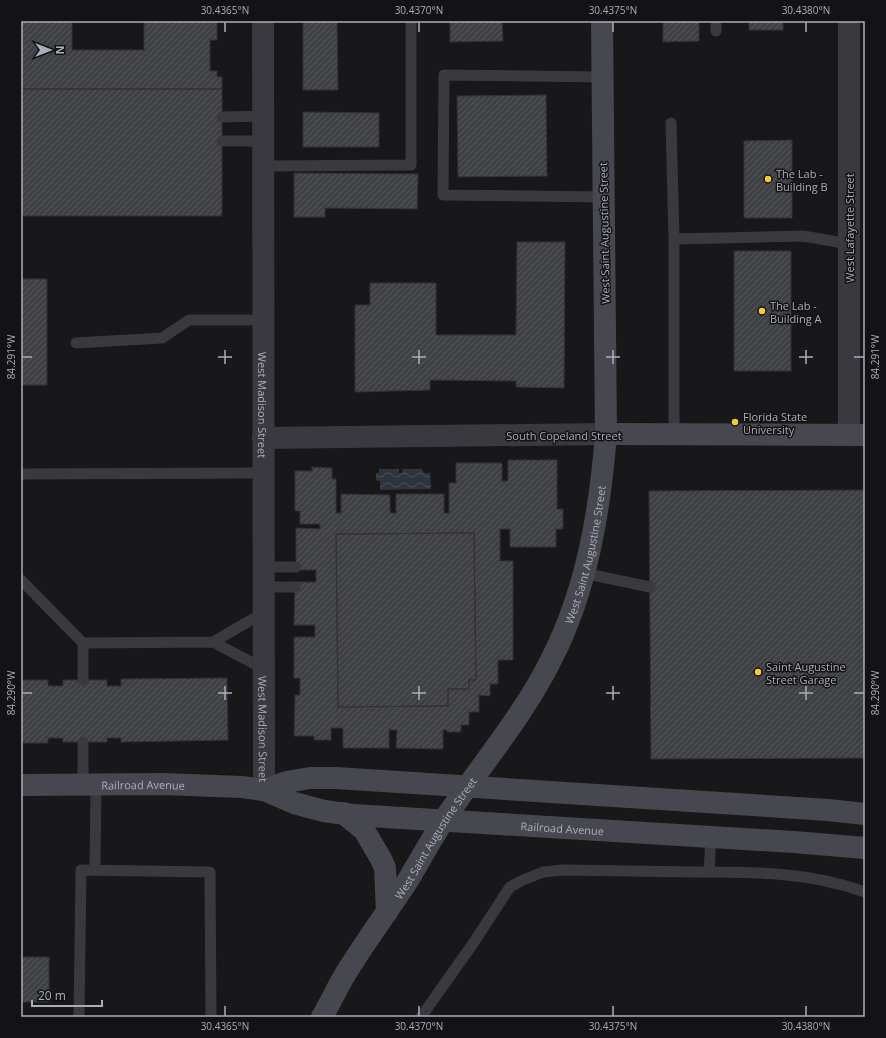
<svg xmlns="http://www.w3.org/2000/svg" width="886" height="1038" viewBox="0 0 886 1038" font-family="'Open Sans',sans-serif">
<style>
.water{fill:url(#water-waves)}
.building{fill:url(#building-hatch);stroke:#333236;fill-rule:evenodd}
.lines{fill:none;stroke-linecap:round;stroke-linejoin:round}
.lane{stroke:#39393f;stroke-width:11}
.street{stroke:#39393f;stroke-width:22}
.secondary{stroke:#47484f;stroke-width:22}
.ticks{fill:none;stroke:#aaadba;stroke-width:1.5}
.poi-dot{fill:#f5cb36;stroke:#131315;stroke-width:1.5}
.labels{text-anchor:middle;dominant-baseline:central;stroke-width:3;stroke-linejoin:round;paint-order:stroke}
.poi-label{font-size:11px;fill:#aaadba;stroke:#131315;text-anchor:start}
.street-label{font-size:11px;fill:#aaadba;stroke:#131315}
.neatline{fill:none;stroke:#aaadba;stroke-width:1.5}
.ticks-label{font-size:10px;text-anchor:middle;fill:#aaadba}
</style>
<defs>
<pattern id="water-waves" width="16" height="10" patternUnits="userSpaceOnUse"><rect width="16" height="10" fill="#2e353f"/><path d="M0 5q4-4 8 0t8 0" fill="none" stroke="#4a5059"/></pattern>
<pattern id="building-hatch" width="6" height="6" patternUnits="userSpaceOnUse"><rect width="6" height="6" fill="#3f4044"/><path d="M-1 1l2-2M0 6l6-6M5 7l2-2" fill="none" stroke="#58595d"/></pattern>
</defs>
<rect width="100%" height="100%" fill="#18181a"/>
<!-- water -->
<path class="water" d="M 379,469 L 399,469 L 399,473 L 402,473 L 403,469 L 422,469 L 424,473 L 430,473 L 431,489 L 380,490 L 380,481 L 376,480 L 376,473 L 379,473 Z"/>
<!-- building -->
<path class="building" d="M 21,21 L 72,21 L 72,50 L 144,50 L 144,21 L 217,21 L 217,40 L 210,40 L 210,71 L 217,71 L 217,77 L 222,77 L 222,89 L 21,89 Z
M 303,21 L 337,21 L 338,90 L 303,90 Z
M 450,21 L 502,21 L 503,41 L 450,42 Z
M 663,21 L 699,21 L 699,41 L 663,42 Z
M 749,21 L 783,21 L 783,30 L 749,30 Z
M 21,89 L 222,89 L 222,216 L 21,216 Z
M 546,95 L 547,176 L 458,177 L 457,96 Z
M 303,112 L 379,113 L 379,147 L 303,147 Z
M 792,140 L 792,218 L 744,218 L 744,141 Z
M 294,173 L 418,174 L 417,209 L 325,208 L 325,217 L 294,217 Z
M 517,242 L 565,242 L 564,388 L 516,387 L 516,381 L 430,380 L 430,390 L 355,392 L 355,305 L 370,305 L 370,283 L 436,283 L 436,335 L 516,335 Z
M 734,251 L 791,251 L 791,371 L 734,371 Z
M 21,279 L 47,279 L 47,385 L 21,385 Z
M 508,460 L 557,460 L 557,509 L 563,509 L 563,529 L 556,529 L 556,547 L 510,547 L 510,529 L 500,529 L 500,561 L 513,561 L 513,660 L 498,660 L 498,684 L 490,684 L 490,696 L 479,695 L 479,712 L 469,712 L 469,725 L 461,725 L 461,732 L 447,732 L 447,730 L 443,730 L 443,749 L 396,748 L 397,730 L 389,730 L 389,748 L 343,748 L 343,728 L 331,728 L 331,740 L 314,740 L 314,736 L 294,736 L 295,695 L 300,695 L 300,678 L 294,678 L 294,637 L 315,637 L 315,625 L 294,625 L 295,582 L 316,582 L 316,570 L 296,570 L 296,528 L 320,529 L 320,524 L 300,524 L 300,511 L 295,511 L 295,471 L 312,471 L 312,467 L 332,468 L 332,479 L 336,479 L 336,513 L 341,513 L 341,494 L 390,495 L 390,513 L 396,513 L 396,494 L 444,494 L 444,513 L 449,513 L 449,483 L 456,483 L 456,463 L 502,463 L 502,481 L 508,481 ZM 474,533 L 476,680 L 469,680 L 469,689 L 448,689 L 448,706 L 338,707 L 336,534 Z
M 865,490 L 865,758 L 651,759 L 649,491 Z
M 474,533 L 476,680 L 469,680 L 469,689 L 448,689 L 448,706 L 338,707 L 336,534 Z
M 227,678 L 228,740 L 121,742 L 121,738 L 107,738 L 107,742 L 63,742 L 63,738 L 48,738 L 48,743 L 21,743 L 21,680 L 48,680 L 48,686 L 63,686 L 63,680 L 107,680 L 107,686 L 121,686 L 121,679 Z
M 21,957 L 49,957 L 49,1002 L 21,1002 Z"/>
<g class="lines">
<!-- lane -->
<path class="lane" d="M 716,21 L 716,31
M 603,77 L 444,75 L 443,195 L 604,197
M 222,117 L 263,116
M 671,123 L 674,239 L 674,434
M 222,141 L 263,141
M 263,166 L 411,165 L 411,21
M 674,239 L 803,236 L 849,244
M 76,343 L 162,338 L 189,320 L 264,320
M 21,474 L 262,473
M 263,567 L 296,567
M 583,573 L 650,587
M 21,580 L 83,643 L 213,642 L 263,613
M 263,587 L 295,587
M 213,642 L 264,669
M 83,643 L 83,680
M 83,742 L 83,784
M 95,870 L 96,784
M 709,872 L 711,837
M 79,1017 L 81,870 L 210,872 L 211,1017
M 421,1017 L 472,945 L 510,887 L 523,880 L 543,872 L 562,870 C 607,871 651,871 696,872 C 755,872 809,872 865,892"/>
<!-- street -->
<g class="street">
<path id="s1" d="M 263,21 C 263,277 262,533 264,790"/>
<path d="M 849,21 L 849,435"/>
<path d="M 263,438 L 606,434"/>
</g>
<!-- secondary -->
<g class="secondary">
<path d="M 606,434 L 865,435"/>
<path id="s2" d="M 21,785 L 163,784 L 242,787 L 264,790 L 294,803 L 324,811 L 353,815 L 794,842 L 865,848"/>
<path d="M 264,790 L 287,782 L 310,778 L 336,778 L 828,810 L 865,814"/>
<path d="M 343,813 L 364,830 L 381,859 L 385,868 L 387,912"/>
<path id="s3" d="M 322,1017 C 332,1000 340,981 351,965 C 368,938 387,912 405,885 C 418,864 430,841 444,820 C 480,766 523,717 552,658 C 587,589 600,511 606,434 L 602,21"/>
</g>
</g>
<!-- ticks -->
<path class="ticks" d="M 225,22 L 225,32M 419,22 L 419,32M 613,22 L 613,32M 806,22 L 806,32M 225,350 L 225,364M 419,350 L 419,364M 613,350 L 613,364M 806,350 L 806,364M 22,357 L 32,357M 218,357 L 232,357M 412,357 L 426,357M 606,357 L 620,357M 799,357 L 813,357M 854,357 L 864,357M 225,686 L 225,700M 419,686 L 419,700M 613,686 L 613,700M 806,686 L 806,700M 22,693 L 32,693M 218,693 L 232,693M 412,693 L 426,693M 606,693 L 620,693M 799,693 L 813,693M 854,693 L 864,693M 225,1006 L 225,1016M 419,1006 L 419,1016M 613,1006 L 613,1016M 806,1006 L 806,1016"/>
<!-- markers -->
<g class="poi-dot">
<circle cx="768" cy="179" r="4"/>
<circle cx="762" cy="311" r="4"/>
<circle cx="735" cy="422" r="4"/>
<circle cx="758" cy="672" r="4"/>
</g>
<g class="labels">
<!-- poi labels -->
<g class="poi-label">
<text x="776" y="173">The Lab -<tspan x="776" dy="13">Building B</tspan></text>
<text x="770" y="305">The Lab -<tspan x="770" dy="13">Building A</tspan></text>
<text x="743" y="416">Florida State<tspan x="743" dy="13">University</tspan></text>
<text x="766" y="666">Saint Augustine<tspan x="766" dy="13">Street Garage</tspan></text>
</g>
<!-- street labels -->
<g class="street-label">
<text transform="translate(849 228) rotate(-90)">West Lafayette Street</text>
<text transform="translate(604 233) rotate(-91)">West Saint Augustine Street</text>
<text stroke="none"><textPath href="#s1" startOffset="384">West Madison Street</textPath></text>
<text x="564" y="435">South Copeland Street</text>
<text stroke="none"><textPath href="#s3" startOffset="536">West Saint Augustine Street</textPath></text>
<text stroke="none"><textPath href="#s1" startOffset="708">West Madison Street</textPath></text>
<text stroke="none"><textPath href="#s2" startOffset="122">Railroad Avenue</textPath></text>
<text stroke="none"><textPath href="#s2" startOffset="546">Railroad Avenue</textPath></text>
<text stroke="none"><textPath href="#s3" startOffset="212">West Saint Augustine Street</textPath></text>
</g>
</g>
<!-- border -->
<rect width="886" height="1038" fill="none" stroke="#131315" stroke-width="44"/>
<!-- north arrow -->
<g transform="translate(50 50) rotate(90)" stroke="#131315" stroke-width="3" paint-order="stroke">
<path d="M0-3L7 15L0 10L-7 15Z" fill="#aaadba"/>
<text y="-6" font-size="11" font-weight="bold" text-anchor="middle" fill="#aaadba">N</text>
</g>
<!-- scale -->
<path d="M32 1000v6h70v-6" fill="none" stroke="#aaadba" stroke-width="2"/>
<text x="38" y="1000" font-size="12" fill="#aaadba" stroke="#131315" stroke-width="3" paint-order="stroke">20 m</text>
<rect x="22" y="22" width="842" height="994" class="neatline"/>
<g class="ticks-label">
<text x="225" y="14">30.4365°N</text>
<text x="419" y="14">30.4370°N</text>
<text x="613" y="14">30.4375°N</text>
<text x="806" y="14">30.4380°N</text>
<text transform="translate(11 357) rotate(-90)" y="4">84.291°W</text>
<text transform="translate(875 357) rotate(-90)" y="4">84.291°W</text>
<text transform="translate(875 693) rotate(-90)" y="4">84.290°W</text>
<text transform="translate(11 693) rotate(-90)" y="4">84.290°W</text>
<text x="225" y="1030">30.4365°N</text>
<text x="419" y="1030">30.4370°N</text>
<text x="613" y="1030">30.4375°N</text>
<text x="806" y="1030">30.4380°N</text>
</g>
</svg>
